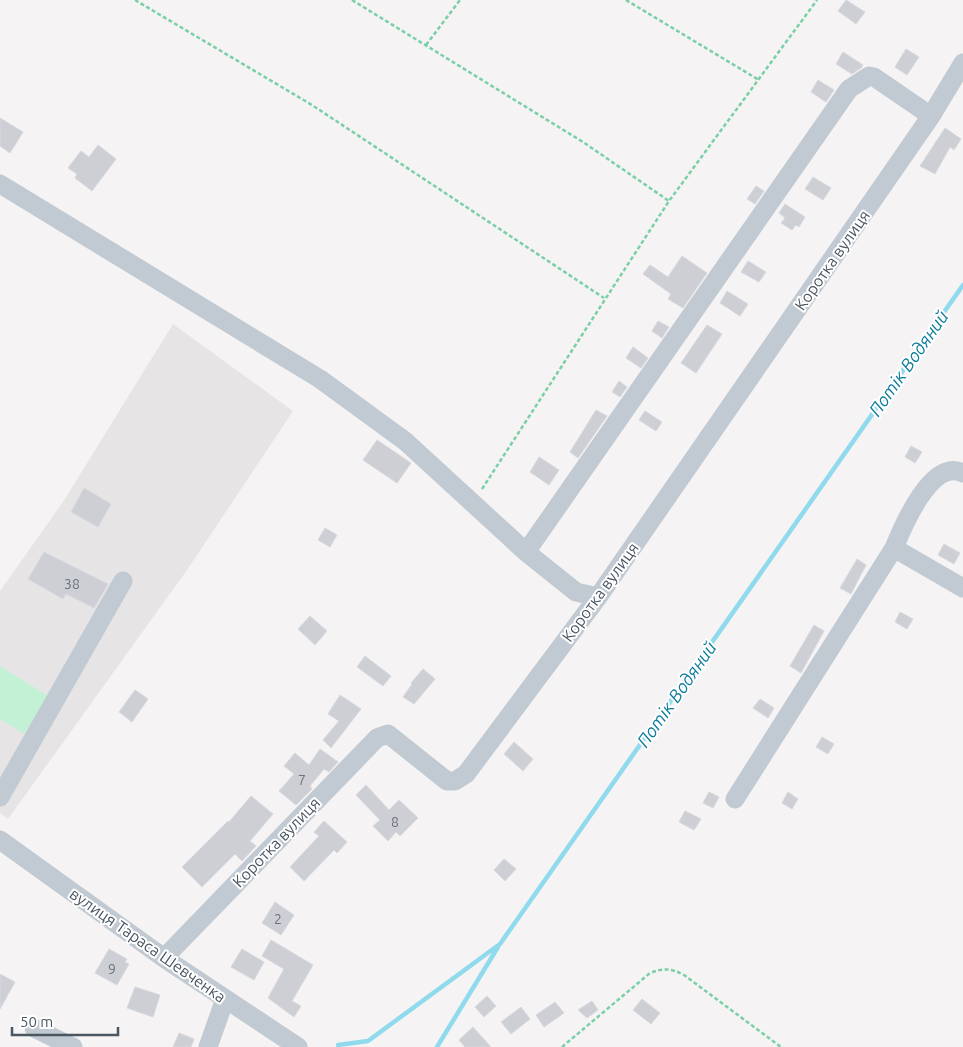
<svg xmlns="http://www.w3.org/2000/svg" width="963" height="1047" viewBox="0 0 963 1047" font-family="Ubuntu,sans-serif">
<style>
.education{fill:#e6e4e5}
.green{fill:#c3f1d5}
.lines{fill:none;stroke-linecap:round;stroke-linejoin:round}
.stream{stroke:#90daee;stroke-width:4.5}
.building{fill:#cdcfd5;stroke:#d7d9de}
.path{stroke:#7ad0a6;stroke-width:2.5;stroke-dasharray:4 2.5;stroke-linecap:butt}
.minor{stroke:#c1cad2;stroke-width:19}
.labels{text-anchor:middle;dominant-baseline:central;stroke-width:4;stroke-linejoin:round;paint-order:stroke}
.number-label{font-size:14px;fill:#6b747e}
.street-label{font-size:16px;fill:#4a5661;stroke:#fff}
.water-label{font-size:18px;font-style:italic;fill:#0c7c9b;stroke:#fff}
</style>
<rect width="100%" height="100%" fill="#f5f3f3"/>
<!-- education -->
<path class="education" d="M 173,324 L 293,411 L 187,570 L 8,819 L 0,813 L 0,591 L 63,502 Z"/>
<!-- green -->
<path class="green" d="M 0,666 L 48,696 L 24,734 L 0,719 Z"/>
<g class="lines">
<!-- stream -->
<path class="stream" d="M 338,1045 L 368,1041 L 500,944 L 963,285
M 437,1047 L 498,947"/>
</g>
<!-- building -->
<path class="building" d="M 846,0 L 865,12 L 856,24 L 838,11 Z
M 906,49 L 919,57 L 907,75 L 895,67 Z
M 843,52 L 863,65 L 861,68 L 852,74 L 836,64 Z
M 818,80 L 834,90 L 826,102 L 811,92 Z
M 0,118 L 23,132 L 10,153 L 0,146 Z
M 945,128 L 961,139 L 954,150 L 950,147 L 935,174 L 920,166 Z
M 98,145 L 116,159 L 92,191 L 75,178 L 77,174 L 68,168 L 81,151 L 89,157 Z
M 813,177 L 831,188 L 823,200 L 805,189 Z
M 756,186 L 764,191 L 755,204 L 747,199 Z
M 785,204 L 805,217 L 799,227 L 796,225 L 792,230 L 781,223 L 785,218 L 779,213 Z
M 682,256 L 707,273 L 683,308 L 668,299 L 671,294 L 643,274 L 650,265 L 668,277 Z
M 748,261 L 766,272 L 759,282 L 741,272 Z
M 727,291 L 748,304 L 740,316 L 720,303 Z
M 658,321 L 669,327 L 662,338 L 652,331 Z
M 707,325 L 722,334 L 696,373 L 681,363 Z
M 633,347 L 648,358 L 641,368 L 626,358 Z
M 619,381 L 627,387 L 620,397 L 612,392 Z
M 596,410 L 607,416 L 578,458 L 570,452 Z
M 645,411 L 662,422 L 656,431 L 639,420 Z
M 377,440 L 411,463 L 397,483 L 363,460 Z
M 911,446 L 922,452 L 915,463 L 905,457 Z
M 539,457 L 559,470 L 549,485 L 530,472 Z
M 84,488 L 111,504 L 98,527 L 71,512 Z
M 325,528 L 337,535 L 330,547 L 318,540 Z
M 944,544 L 960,553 L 954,564 L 938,555 Z
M 44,552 L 108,584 L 94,608 L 66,594 L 63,599 L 28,579 Z
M 857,559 L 866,565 L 851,594 L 840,588 Z
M 900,612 L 913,619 L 907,629 L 895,622 Z
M 310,616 L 327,631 L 315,645 L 298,629 Z
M 814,625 L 824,631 L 801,673 L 790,666 Z
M 365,656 L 391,676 L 383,686 L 357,667 Z
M 423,669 L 435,679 L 414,704 L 403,697 L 412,684 L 411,683 Z
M 135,690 L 148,699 L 132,722 L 119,712 Z
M 340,695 L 361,709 L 331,748 L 323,740 L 339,721 L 328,714 Z
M 760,699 L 774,708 L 768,718 L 753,708 Z
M 822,737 L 834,744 L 828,754 L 816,747 Z
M 514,742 L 533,759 L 523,771 L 504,754 Z
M 320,749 L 338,762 L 329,772 L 324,769 L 310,786 L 312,789 L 296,805 L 279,791 L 294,774 L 284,766 L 295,753 L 309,765 Z
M 366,785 L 389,810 L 399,800 L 418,818 L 400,836 L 396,832 L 388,841 L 373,826 L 380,820 L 356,795 Z
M 709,792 L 719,797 L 713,808 L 703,803 Z
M 788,792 L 798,799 L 792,809 L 782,803 Z
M 251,796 L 273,814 L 250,841 L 256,846 L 242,861 L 235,854 L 202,887 L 182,867 L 228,821 L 229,822 Z
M 685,811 L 701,819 L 694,830 L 679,822 Z
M 324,821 L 347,842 L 337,853 L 334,850 L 304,881 L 290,867 L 319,836 L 314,832 Z
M 504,859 L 516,869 L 505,881 L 494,870 Z
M 275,902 L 294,915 L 281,935 L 262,923 Z
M 271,940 L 313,965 L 292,1001 L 301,1006 L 294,1017 L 268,998 L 284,969 L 262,956 Z
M 109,949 L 127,959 L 125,962 L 129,964 L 117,985 L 95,973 Z
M 242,949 L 264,962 L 254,980 L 231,967 Z
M 0,974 L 15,982 L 0,1009 Z
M 135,987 L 160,995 L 153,1017 L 127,1008 Z
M 487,996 L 496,1006 L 484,1017 L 475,1007 Z
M 642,999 L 660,1013 L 651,1024 L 633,1010 Z
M 592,1001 L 598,1010 L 587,1018 L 578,1010 Z
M 555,1002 L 564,1013 L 544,1027 L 536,1015 Z
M 521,1007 L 530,1019 L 511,1034 L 501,1022 Z
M 473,1027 L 491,1047 L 465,1047 L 459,1040 Z
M 179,1033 L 194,1039 L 191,1047 L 173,1047 Z"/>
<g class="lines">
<!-- path -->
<path class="path" d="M 135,0 L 312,105 L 604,298
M 352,0 L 583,142 L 669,201
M 626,0 L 759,80
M 426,45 L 460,0
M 482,489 L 669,201 L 817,0
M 562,1047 L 650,973 C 663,968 671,968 684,975 L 781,1047"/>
<!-- minor -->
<path class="minor" d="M 0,184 L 320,379 L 405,441 L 526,552 L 576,592 L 598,597
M 894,548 L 963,588
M 526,552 L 849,89 L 869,76 L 874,77 L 931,116
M 0,797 L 123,581
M 735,799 L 894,548 C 903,526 932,457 963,473
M 0,840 L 164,958 L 298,1047
M 164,958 L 377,738 L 388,734 L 447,781 L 455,781 L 466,774 L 598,597 L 931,116 L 963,63
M 34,1028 L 73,1047
M 208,1047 L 225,999"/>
</g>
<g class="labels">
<!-- number labels -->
<g class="number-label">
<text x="72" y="584">38</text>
<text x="302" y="780">7</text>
<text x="395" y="822">8</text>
<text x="278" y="919">2</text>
<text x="112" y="969">9</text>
</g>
<!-- street labels -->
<g class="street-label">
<text transform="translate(832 260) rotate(-55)">Коротка вулиця</text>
<text transform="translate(600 592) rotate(-54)">Коротка вулиця</text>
<text transform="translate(276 842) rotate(-46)">Коротка вулиця</text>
<text transform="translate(148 945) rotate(35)">вулиця Тараса Шевченка</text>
</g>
<!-- water labels -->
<g class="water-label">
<text transform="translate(908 363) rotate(-55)">Потік Водяний</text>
<text transform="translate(676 694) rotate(-55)">Потік Водяний</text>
</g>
</g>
<!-- scale -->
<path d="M12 1027v8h106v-8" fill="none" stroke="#4a5661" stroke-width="2.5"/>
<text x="20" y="1027" font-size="15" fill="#4a5661" stroke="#ffffff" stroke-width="4" paint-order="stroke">50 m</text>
</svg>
